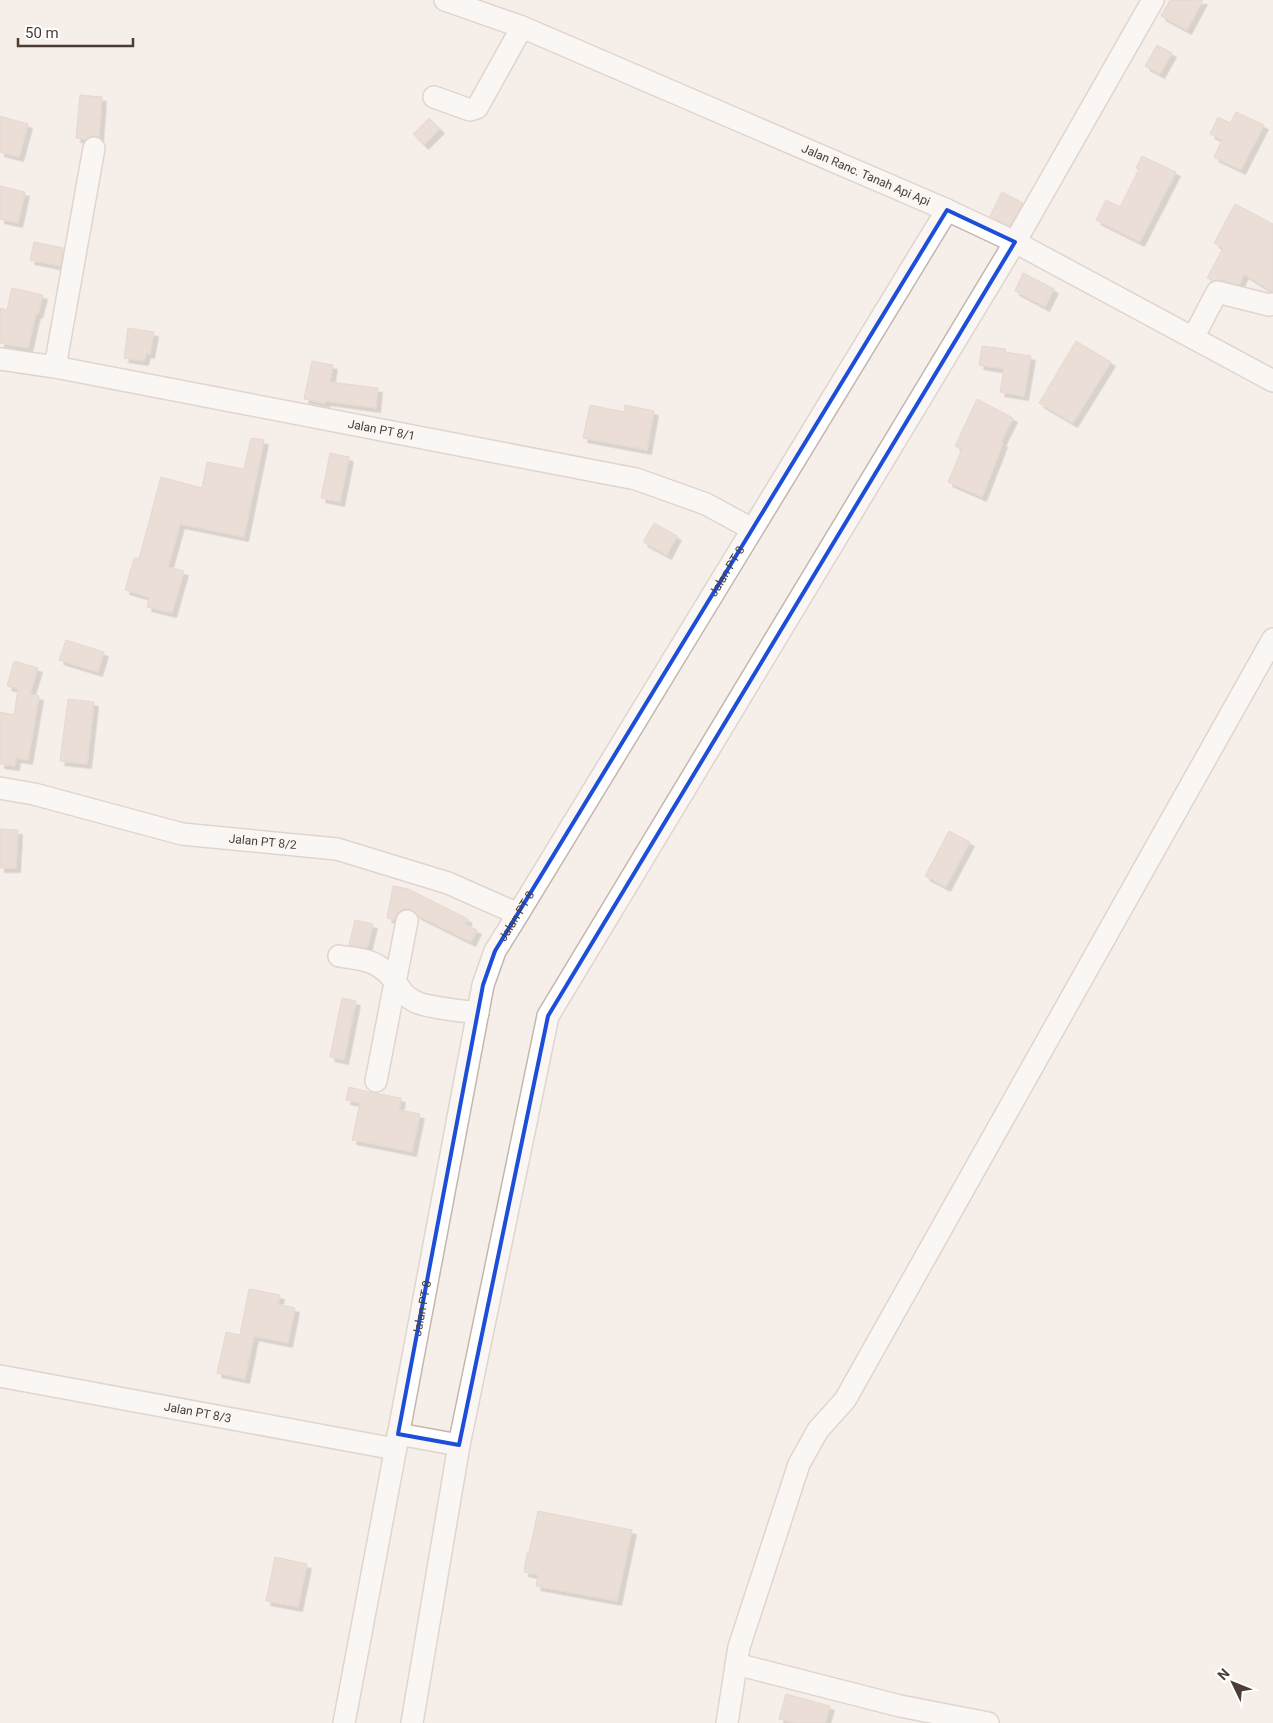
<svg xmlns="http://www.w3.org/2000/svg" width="1273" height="1723" viewBox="0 0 1273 1723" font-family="Roboto,sans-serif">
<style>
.building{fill:#dcc9c0;stroke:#d4bcb0;filter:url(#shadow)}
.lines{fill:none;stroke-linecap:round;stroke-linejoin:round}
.minor-casing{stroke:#c5b6ad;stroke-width:24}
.minor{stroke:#fff;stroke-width:21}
.marked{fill:none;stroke:#1d4ed8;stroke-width:4;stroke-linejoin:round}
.labels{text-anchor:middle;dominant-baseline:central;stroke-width:4;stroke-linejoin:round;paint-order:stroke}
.street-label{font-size:12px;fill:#4b3d36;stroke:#fff}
</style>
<defs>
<filter id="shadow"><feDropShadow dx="4.5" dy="4.5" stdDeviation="0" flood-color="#0004"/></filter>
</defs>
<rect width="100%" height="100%" fill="#f6eee9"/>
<!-- building -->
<path class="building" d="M 1170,0 L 1203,0 L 1187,30 L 1161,16 Z
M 1157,45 L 1172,53 L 1160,74 L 1145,66 Z
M 80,95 L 102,97 L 99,137 L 90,136 L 86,139 L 76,138 Z
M 1236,112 L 1264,125 L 1241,170 L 1214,157 L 1222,140 L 1210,134 L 1218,117 L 1230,123 Z
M 0,116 L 28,124 L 19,157 L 0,152 Z
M 429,118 L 440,129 L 424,145 L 413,134 Z
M 1142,156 L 1176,172 L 1140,242 L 1096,220 L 1106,200 L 1120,207 L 1139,169 L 1136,168 Z
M 0,186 L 25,192 L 18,223 L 0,219 Z
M 1002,192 L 1023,203 L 1010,226 L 990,216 Z
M 1235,204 L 1273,224 L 1273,292 L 1244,274 L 1239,285 L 1220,280 L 1213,281 L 1207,278 L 1223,248 L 1214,243 Z
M 34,242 L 63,248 L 60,266 L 30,260 Z
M 1023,273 L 1054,289 L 1045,307 L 1015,291 Z
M 12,288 L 43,295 L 38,314 L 36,313 L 28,348 L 0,343 L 0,308 L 7,310 Z
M 128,328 L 154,332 L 150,354 L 146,353 L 144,361 L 124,358 Z
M 1076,341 L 1111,362 L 1073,423 L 1039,403 Z
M 982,346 L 1006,349 L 1005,352 L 1031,356 L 1024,396 L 1000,392 L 1004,369 L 979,365 Z
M 312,361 L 333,365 L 330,382 L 378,388 L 376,408 L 326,401 L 325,403 L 304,399 Z
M 977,399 L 1013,418 L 1001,442 L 1003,443 L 982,497 L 948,482 L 962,449 L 955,446 Z
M 590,405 L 624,412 L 625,405 L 654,411 L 647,450 L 583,438 Z
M 251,438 L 264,440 L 244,537 L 180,524 L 168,567 L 184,571 L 172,613 L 147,607 L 149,597 L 125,590 L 134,558 L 139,559 L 161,477 L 202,488 L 207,462 L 244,469 Z
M 330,453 L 349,457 L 340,502 L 321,498 Z
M 654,523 L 677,536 L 667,555 L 643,542 Z
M 66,640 L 104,652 L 98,672 L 59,660 Z
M 14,661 L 38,668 L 30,694 L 39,696 L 28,760 L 16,758 L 15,766 L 0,764 L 0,712 L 14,715 L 18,689 L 7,686 Z
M 68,699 L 94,702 L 87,764 L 60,761 Z
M 0,829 L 18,830 L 16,868 L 0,868 Z
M 949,831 L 970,842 L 946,887 L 925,876 Z
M 393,886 L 408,889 L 468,919 L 465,924 L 477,930 L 471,942 L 417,915 L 410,909 L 404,908 L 397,913 L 394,920 L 387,918 Z
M 355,920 L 373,924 L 367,948 L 349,945 Z
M 342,998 L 356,1001 L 344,1060 L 330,1057 Z
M 349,1087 L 373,1093 L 401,1098 L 399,1110 L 420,1114 L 412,1152 L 352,1140 L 360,1103 L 346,1100 Z
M 249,1289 L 280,1295 L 278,1304 L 295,1308 L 288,1343 L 254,1336 L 245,1379 L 217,1373 L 226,1332 L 240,1335 Z
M 538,1511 L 632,1530 L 617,1601 L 536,1586 L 538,1575 L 524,1572 L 527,1553 L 529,1553 Z
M 275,1557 L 307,1564 L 298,1607 L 266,1601 Z
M 786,1694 L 830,1706 L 825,1723 L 795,1723 L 779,1719 Z"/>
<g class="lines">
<defs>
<g id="minor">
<path id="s1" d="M 445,0 L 522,27 L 947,210 L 1015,242 L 1273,381"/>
<path d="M 434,97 L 470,110 L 477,108 L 522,27"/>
<path d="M 1193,338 L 1217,292 L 1269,305 L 1273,304"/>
<path id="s2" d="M 0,359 L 55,367 L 636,479 L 706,504 L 752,529"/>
<path d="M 55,367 L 94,148"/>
<path id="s3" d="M 0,788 L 34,794 L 182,834 L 337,849 L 448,883 L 518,914"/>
<path d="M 339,956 C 363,960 376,959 393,979 C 402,990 400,993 414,1001 C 423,1007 464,1011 478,1013"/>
<path d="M 376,1081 L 407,921"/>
<path id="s4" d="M 0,1376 L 395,1449"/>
<path d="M 398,1434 L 459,1445"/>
<path d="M 736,1664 L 900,1706 L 988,1723"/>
<path id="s5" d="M 344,1723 L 483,985 L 495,951 L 518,914 L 947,210"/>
<path d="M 412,1723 L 459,1445 L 548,1016 L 1015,242 L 1153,0"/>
<path d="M 727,1723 L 739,1647 L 799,1464 L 818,1430 L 845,1400 L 1273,639"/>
</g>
</defs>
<!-- minor casing -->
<use href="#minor" class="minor-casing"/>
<!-- minor -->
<use href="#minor" class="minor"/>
</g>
<!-- marked area -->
<path d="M0 0H1273V1723H0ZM 947,210 L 1015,242 L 548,1016 L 459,1445 L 398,1434 L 483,985 L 495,951 Z" fill="#f6eee9" fill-opacity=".55" fill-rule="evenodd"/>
<path class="marked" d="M 947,210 L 1015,242 L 548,1016 L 459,1445 L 398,1434 L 483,985 L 495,951 Z"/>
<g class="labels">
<!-- street labels -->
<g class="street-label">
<text stroke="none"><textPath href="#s1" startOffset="456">Jalan Ranc. Tanah Api Api</textPath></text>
<text stroke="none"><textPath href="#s2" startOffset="388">Jalan PT 8/1</textPath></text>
<text stroke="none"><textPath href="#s5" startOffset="1232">Jalan PT 8</textPath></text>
<text stroke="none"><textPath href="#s3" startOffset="269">Jalan PT 8/2</textPath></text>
<text stroke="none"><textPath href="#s5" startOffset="828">Jalan PT 8</textPath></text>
<text stroke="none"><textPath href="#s5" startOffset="422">Jalan PT 8</textPath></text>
<text stroke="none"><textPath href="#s4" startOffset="201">Jalan PT 8/3</textPath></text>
</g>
</g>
<!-- north arrow -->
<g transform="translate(1233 1683) rotate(313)" stroke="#ffffff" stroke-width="4" paint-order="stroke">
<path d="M0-4L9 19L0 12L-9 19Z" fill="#4b3d36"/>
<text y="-8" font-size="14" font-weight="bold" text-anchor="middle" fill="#4b3d36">N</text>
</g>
<!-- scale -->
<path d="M18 38v8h115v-8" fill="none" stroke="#4b3d36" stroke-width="2.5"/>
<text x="25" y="38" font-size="15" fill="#4b3d36" stroke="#ffffff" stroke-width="4" paint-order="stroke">50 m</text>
</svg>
